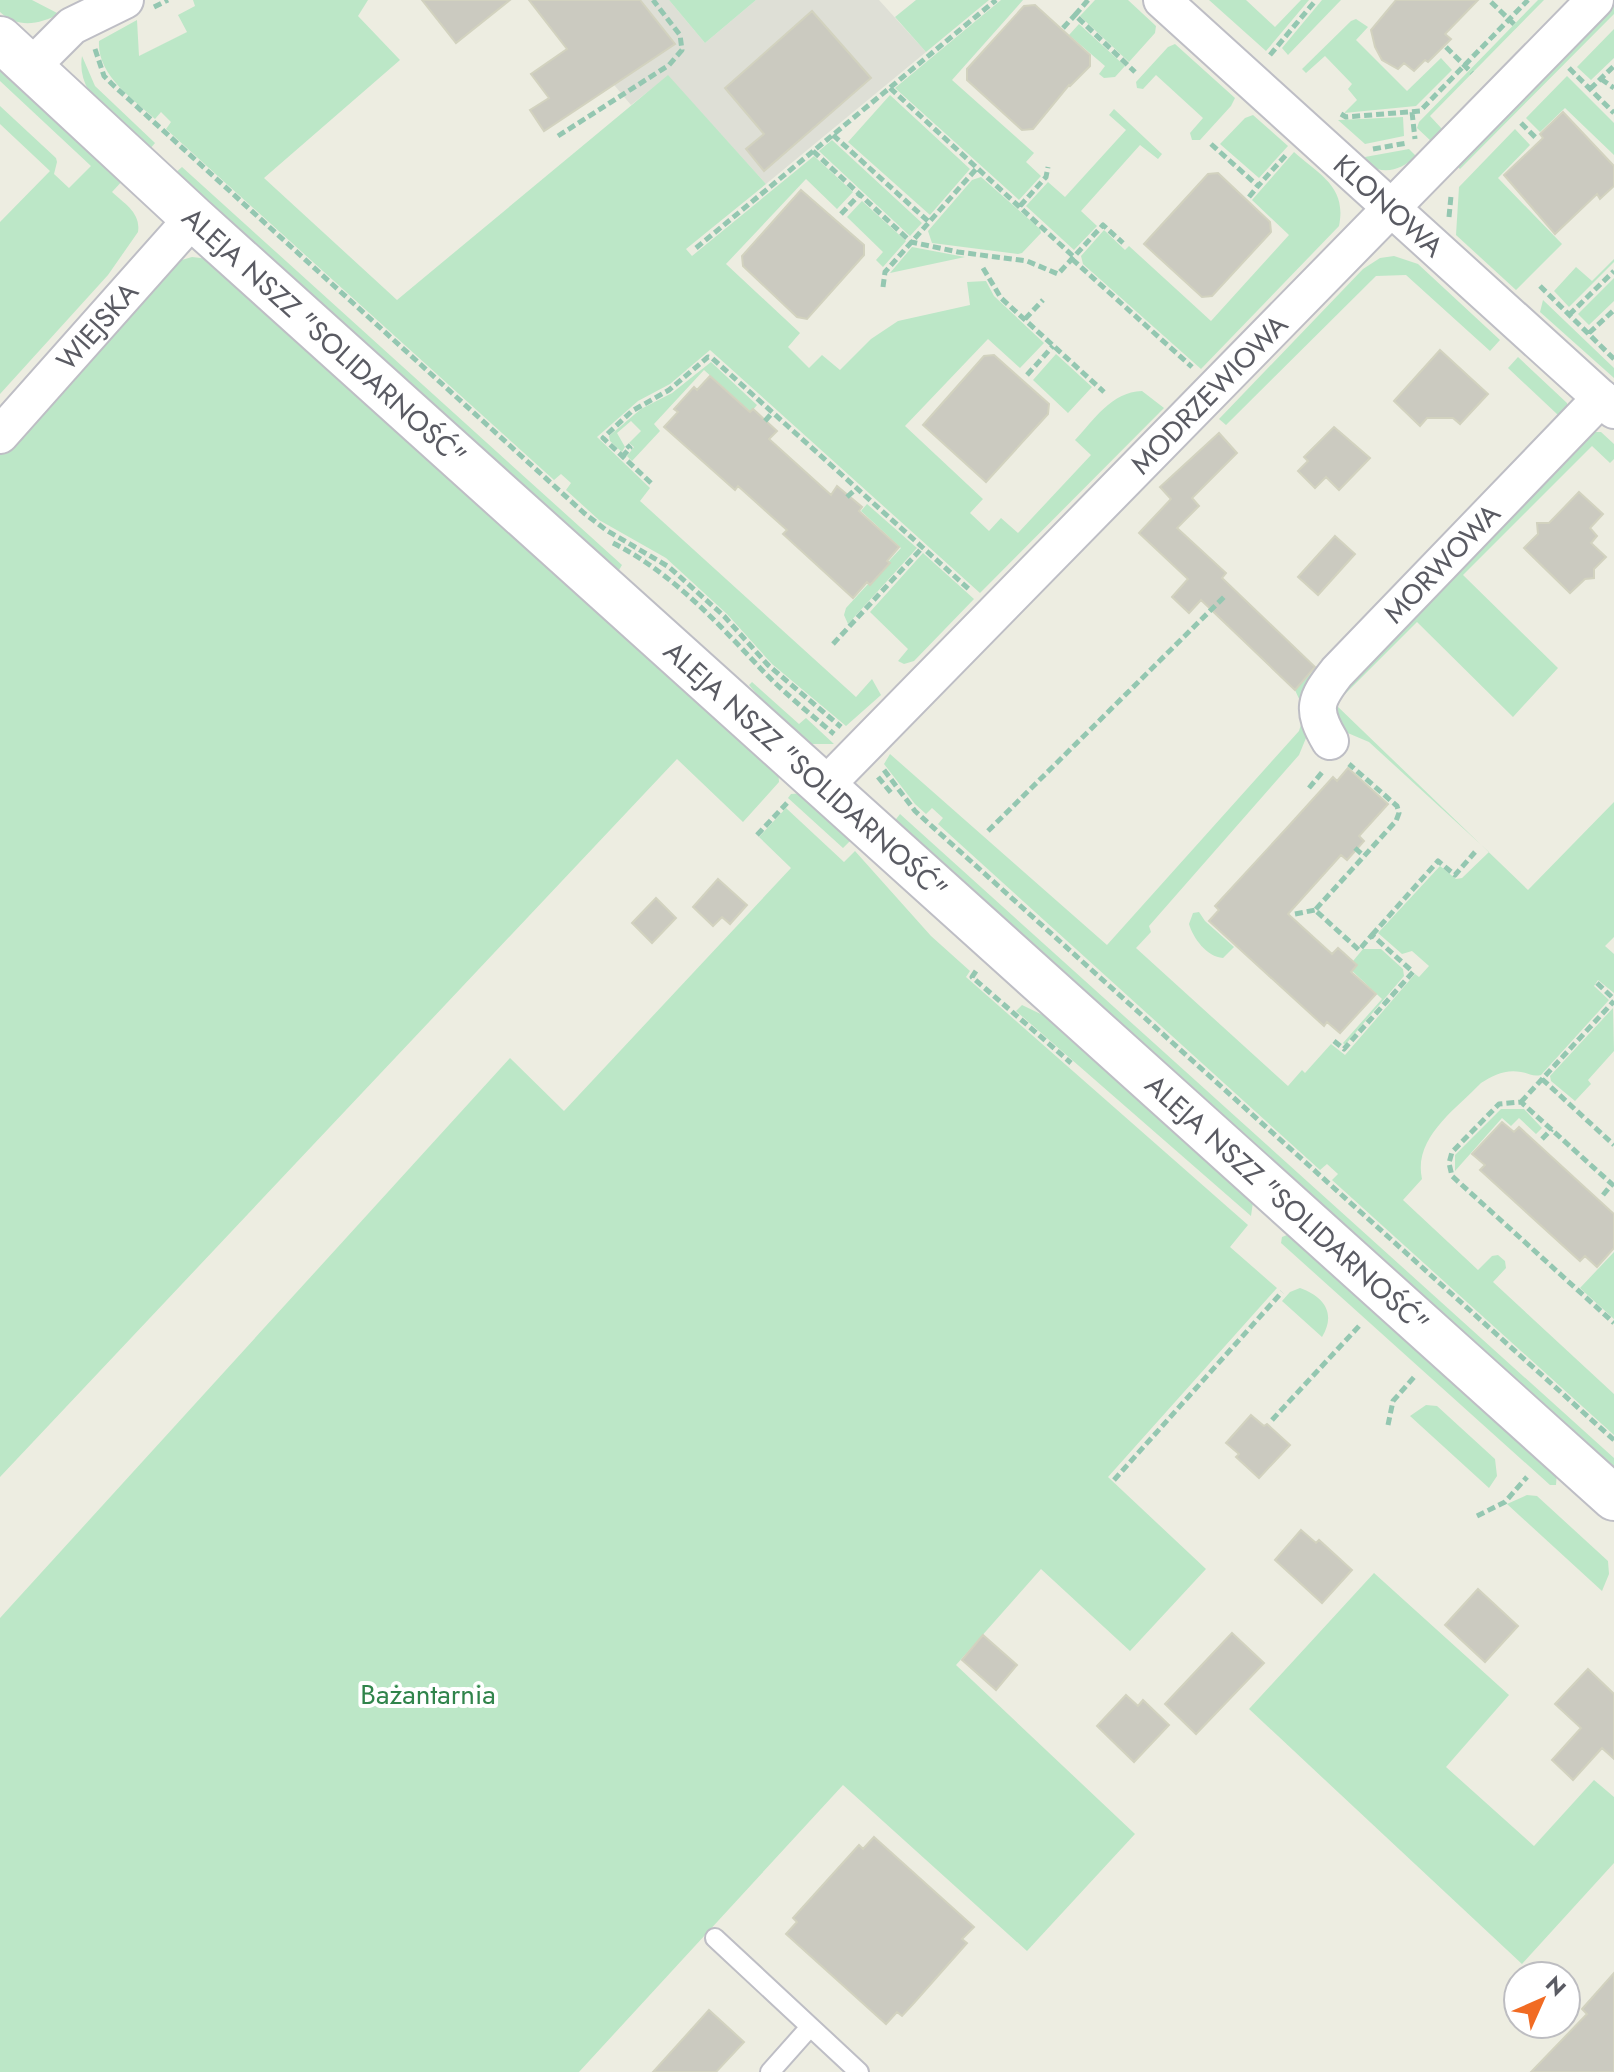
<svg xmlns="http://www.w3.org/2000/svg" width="1614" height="2072" viewBox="0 0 1614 2072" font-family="Jost,sans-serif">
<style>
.industrial{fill:#dedfd6}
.green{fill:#bce7c7}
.building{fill:#cbcac0;stroke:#d2d2bf;stroke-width:2}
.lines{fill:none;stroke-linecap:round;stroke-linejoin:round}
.service-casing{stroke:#bebec5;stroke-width:22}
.minor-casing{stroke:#bebec5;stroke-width:40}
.tertiary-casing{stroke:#bebec5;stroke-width:48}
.path{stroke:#94c7b1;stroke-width:5;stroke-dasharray:8 4;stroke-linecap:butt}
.service{stroke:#fff;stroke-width:18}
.minor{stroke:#fff;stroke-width:36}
.tertiary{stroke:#fff;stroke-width:44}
.labels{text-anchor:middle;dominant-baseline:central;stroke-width:8;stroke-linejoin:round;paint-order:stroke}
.street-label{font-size:28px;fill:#5a5b63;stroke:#fff}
.park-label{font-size:28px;fill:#30844b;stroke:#fff}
</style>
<rect width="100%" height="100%" fill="#edede1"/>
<!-- industrial -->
<path class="industrial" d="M 572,0 L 669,0 L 705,43 L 756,0 L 879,0 L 926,52 L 766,184 L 668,76 L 631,105 L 571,34 Z"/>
<!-- green -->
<path class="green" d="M 0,0 L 32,0 L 59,14 C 40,24 18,29 0,12 Z
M 193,0 L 368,0 L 358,16 L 400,60 L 264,178 L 397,300 L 668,75 L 766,184 L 686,249 L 692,256 L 814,156 L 853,192 L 837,209 L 806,179 L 726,264 L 800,333 L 788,347 L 809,368 L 822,355 L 840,370 L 871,339 L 898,321 L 970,305 L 967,282 L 986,281 L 994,296 L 1044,343 L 1020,368 L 988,339 L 905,426 L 983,499 L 970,513 L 989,531 L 1001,518 L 1018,533 L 1091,455 L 1075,440 C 1094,420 1111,392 1142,391 L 1164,408 L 980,593 L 710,350 L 670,384 L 638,401 L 597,437 L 650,488 L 640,501 L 856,697 L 872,679 L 881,695 L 846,726 L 772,664 L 727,614 L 666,558 L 599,520 L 566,490 L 571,483 L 561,474 L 554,480 L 166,129 L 171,122 L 161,112 L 155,119 C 132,98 97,75 99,41 L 137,20 L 139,56 L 187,32 L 178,15 L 195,6 Z
M 669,0 L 756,0 L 705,43 Z
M 916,0 L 989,0 L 926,52 L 895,17 Z
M 1001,0 L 1023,0 L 952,80 L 1034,153 L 1026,162 L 1041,176 L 1019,200 L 895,88 Z
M 1095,0 L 1128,0 L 1156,26 L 1155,33 L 1129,62 L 1080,16 Z
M 1209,0 L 1246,0 L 1275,27 L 1301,0 L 1309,0 L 1266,51 Z
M 1322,0 L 1341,0 L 1288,55 L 1282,48 Z
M 1538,0 L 1544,0 L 1430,116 L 1443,130 L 1432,142 L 1417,128 L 1419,122 Z
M 1614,2 L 1614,14 L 1460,169 L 1455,164 Z
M 1356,19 L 1368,27 L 1356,40 L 1407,91 L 1441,58 L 1452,70 L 1416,106 L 1344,113 L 1357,100 L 1348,89 L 1352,84 L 1325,56 L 1306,73 L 1302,69 L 1351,21 Z
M 1079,24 L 1125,66 L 1115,77 L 1104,78 L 1099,74 L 1105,66 L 1069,35 Z
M 1614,29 L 1614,58 L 1591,80 L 1577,67 Z
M 1175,44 L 1235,98 L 1231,106 L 1200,140 L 1192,140 L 1190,133 L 1203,118 L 1156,75 L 1143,89 L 1137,88 L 1136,82 L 1168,47 Z
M 82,56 L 95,86 L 155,143 L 149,150 C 122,125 75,98 82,56 Z
M 0,63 L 124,179 L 112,192 C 125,204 141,213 138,232 L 108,275 L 0,394 L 0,222 L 50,171 L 0,124 L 0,106 L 56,158 L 57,162 L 54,174 L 69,188 L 91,166 L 0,81 Z
M 1567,76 L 1614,123 L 1614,155 L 1565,108 L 1540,132 L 1526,118 Z
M 890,95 L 970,169 L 930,215 L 848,142 Z
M 1114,109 L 1162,154 L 1158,159 L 1140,145 L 1081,211 L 1097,226 L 1074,250 L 1026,206 L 1048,182 L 1065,197 L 1126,130 L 1109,115 Z
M 1253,115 L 1288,146 L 1259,178 L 1220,144 L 1245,118 Z
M 1403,117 L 1404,136 L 1365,144 L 1338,120 Z
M 1515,129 L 1530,145 L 1498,178 L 1562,244 L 1516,290 L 1456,235 L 1459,187 Z
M 832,140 L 922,223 L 910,236 L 819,151 Z
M 1409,149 L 1416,156 C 1401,170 1386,175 1367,165 L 1365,157 Z
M 1294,152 C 1320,175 1347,187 1339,226 L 1201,369 L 1083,264 L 1081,256 L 1104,230 L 1125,250 L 1129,246 L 1211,321 L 1289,235 L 1252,200 Z
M 182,167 L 622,565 L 619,570 L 587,547 L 174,174 Z
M 981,177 L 1040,229 L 1041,233 L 1022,253 L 1018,254 L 932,243 L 928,231 L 972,180 Z
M 862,201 L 906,241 L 883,267 L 876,260 L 883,252 L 847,217 Z
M 912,247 L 965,257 L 890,273 Z
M 1394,256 L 1418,264 L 1500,340 L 1490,351 L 1406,275 L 1376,276 L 1226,425 L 1219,419 L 1363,269 L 1380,258 Z
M 192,257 L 209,259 L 778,769 L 779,782 L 743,822 L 677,759 L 0,1477 L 0,454 L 175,262 Z
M 1614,259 L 1614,262 L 1569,307 L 1554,291 L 1576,267 L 1592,281 Z
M 1614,278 L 1614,301 L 1589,325 L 1578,314 Z
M 1543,300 L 1614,368 L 1614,378 L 1540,312 Z
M 1056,354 L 1092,387 L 1068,413 L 1033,380 Z
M 1518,357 L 1567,403 L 1568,410 L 1305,712 L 1306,738 L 1299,755 L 1149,926 L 1151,932 L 1136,948 L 1288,1086 L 1302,1070 L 1305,1073 L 1331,1044 L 1345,1055 L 1415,974 L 1419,977 L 1429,966 L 1412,951 L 1402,954 L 1378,933 L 1440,866 L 1456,879 L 1462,878 L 1489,852 L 1369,742 L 1343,731 L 1329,706 L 1591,432 L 1601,432 L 1614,444 L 1614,459 L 1610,463 L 1592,446 L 1463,575 L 1558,668 L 1513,717 L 1417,622 L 1335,704 L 1528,890 L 1614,802 L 1614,937 L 1605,946 L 1614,954 L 1614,993 L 1598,980 L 1594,986 L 1609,1000 L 1541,1075 C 1532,1077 1529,1073 1521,1072 C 1506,1069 1493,1075 1481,1083 C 1455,1110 1413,1138 1422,1179 L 1403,1200 L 1478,1270 L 1492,1256 L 1498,1255 L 1505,1261 L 1506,1268 L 1493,1282 L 1614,1394 L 1614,1435 L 1332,1180 L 1338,1174 L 1327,1164 L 1320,1170 L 938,824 L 943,818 L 932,808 L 926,814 L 915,804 L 884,764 L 890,754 L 1107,945 L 1299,731 L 1305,712 L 1295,690 L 1558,415 L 1508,368 Z
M 711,362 L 757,405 L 751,412 L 704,370 L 654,424 L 660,431 L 632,461 L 627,456 L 634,447 L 629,443 L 641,431 L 631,421 L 617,433 L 625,447 L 622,452 L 610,441 L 609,436 L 641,409 L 672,393 Z
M 867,504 L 917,548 L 848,624 L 844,615 L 846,608 L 901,548 L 861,511 Z
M 923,553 L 974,599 L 914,661 L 904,664 L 898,661 L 908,649 L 870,612 Z
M 752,682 L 799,724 L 806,718 L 834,744 L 809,744 L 783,724 L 749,685 Z
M 805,793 L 854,837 L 843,848 L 788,798 L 791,794 Z
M 786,808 L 844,862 L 855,851 L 931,936 L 970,971 L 966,977 L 1248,1225 L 1230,1247 L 1277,1288 L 1108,1477 L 1206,1569 L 1130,1651 L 1041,1569 L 956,1665 L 1135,1834 L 1027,1951 L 843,1785 L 579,2072 L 0,2072 L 0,1618 L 510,1058 L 564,1111 L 791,868 L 759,837 Z
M 900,814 L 1614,1458 L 1614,1472 L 893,823 Z
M 1199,912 L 1205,921 L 1234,947 L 1223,958 C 1207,957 1193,938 1189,924 L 1193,913 Z
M 1363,949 L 1381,949 L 1403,969 L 1404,976 L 1345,1045 L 1343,1043 L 1382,999 L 1348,967 Z
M 1022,1005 L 1053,1020 L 1253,1202 L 1251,1216 L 1016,1011 Z
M 1613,1008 L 1614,1051 L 1588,1080 L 1591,1084 L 1575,1101 L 1551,1081 L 1550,1076 Z
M 1501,1109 L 1524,1109 L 1542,1128 L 1536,1134 L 1519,1118 L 1511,1126 L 1502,1118 L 1455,1171 L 1455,1155 Z
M 1287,1235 L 1292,1235 L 1557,1472 L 1556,1485 L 1550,1485 L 1281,1243 L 1282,1237 Z
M 1614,1252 L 1614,1319 L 1580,1288 Z
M 1300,1288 C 1325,1297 1336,1314 1322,1337 L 1282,1301 L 1290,1292 Z
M 1426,1405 L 1437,1406 L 1495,1459 L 1497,1476 L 1489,1488 L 1410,1416 Z
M 1527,1495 L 1537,1496 L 1608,1561 L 1609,1574 L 1602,1591 L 1507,1504 Z
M 1374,1573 L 1509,1695 L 1446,1767 L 1534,1846 L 1594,1780 L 1614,1797 L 1614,1863 L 1522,1964 L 1249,1709 Z"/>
<!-- building -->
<path class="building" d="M 422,0 L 510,0 L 456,43 Z
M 529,0 L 640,0 L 675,44 L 544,131 L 530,110 L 549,98 L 531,74 L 567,49 Z
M 1396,0 L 1478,0 L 1445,34 L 1451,39 L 1428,62 L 1425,60 L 1414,71 L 1404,63 L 1398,69 L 1382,60 L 1375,47 L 1371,30 Z
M 1035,5 L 1090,55 L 1090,66 L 1070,86 L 1069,85 L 1033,129 L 1022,130 L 967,80 L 967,69 L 1024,6 Z
M 812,11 L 871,78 L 764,171 L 746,149 L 764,134 L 725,88 Z
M 1563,112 L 1614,166 L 1614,186 L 1600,199 L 1597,194 L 1555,234 L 1504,175 L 1543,138 L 1540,134 Z
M 1218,173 L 1270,222 L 1271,232 L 1212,296 L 1202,297 L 1144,244 L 1208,174 Z
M 801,190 L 864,245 L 864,255 L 807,319 L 797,317 L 743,266 L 742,256 Z
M 1440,350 L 1488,394 L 1460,424 L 1453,418 L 1427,418 L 1420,426 L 1394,401 Z
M 994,355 L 1049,404 L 1048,414 L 986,482 L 923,425 L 984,356 Z
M 710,376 L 750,412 L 753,409 L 777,431 L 769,439 L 831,495 L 837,486 L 862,507 L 859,511 L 899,547 L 887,561 L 890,563 L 870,585 L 867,582 L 853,598 L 783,534 L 787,530 L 738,486 L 735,490 L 664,427 L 678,412 L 674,409 L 694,387 L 697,390 Z
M 1334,427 L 1370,458 L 1339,490 L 1326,477 L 1315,488 L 1298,471 L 1308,461 L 1304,457 Z
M 1219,433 L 1237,453 L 1192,498 L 1199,506 L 1177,528 L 1226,573 L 1222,578 L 1315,667 L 1295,690 L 1201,600 L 1189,613 L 1172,597 L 1188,579 L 1139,533 L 1171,499 L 1160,487 Z
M 1579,492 L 1603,514 L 1590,528 L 1597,536 L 1591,543 L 1606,557 L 1594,569 L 1594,578 L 1585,579 L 1570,593 L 1524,548 L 1538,534 L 1537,523 L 1549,523 Z
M 1335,536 L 1355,554 L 1318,595 L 1298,577 Z
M 1348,768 L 1388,804 L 1359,836 L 1364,841 L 1347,860 L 1341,855 L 1288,914 L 1332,954 L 1338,948 L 1357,965 L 1351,972 L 1376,994 L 1340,1033 L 1327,1022 L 1324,1026 L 1209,921 L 1219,910 L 1215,906 L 1285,830 L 1333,777 L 1337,781 Z
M 718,879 L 747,905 L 730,924 L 722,917 L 713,926 L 693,907 Z
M 656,898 L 676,918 L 652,943 L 632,923 Z
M 1502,1122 L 1514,1132 L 1519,1127 L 1614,1214 L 1614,1248 L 1597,1267 L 1585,1256 L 1580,1261 L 1480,1170 L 1485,1165 L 1472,1154 Z
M 1251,1415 L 1264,1426 L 1267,1424 L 1290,1445 L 1259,1478 L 1236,1457 L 1239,1454 L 1226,1443 Z
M 1301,1530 L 1316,1543 L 1319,1540 L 1352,1570 L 1322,1603 L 1275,1560 Z
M 1478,1589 L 1518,1626 L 1485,1662 L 1445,1625 Z
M 1232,1633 L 1264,1663 L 1196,1734 L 1165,1704 Z
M 983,1635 L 1017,1665 L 996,1690 L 962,1660 Z
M 1588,1669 L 1614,1694 L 1614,1759 L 1602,1748 L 1573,1780 L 1552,1760 L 1581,1728 L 1555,1704 Z
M 1126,1695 L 1138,1706 L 1143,1700 L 1169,1725 L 1134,1762 L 1097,1726 Z
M 874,1837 L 974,1927 L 962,1939 L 967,1943 L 913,2004 L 902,2016 L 897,2012 L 886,2024 L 786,1934 L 797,1922 L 793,1918 L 859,1845 L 863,1849 Z
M 1614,1973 L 1614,2072 L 1531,2072 L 1587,2014 L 1582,2009 Z
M 709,2010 L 744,2042 L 716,2072 L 653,2072 Z"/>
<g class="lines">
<defs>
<path id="service" d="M 715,1938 L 859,2072
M 770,2072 L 810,2027"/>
<g id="minor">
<path id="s1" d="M 1162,0 L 1614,410"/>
<path d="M 31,67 L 72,26 L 125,0"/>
<path id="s2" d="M 0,435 L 193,218"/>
<path id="s3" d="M 1330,741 C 1311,709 1315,700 1337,672 L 1601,398"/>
<path id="s4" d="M 824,787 L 1595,0"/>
</g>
<g id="tertiary">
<path id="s5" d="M 0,39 L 193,218 L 1614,1498"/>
</g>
</defs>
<!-- service casing -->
<use href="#service" class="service-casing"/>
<!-- minor casing -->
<use href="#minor" class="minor-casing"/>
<!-- tertiary casing -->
<use href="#tertiary" class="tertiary-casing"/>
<!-- path -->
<path class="path" d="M 1088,0 L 1075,15 L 1135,72
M 1491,2 L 1517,27
M 154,7 L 168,0
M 1063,28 L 1075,15
M 1446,47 L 1472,73
M 95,49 L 104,76 L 112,84 L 584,513 L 606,530 L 669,567 L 724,616 L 768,665 L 841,727
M 1270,55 L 1316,0
M 1569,68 L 1614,113
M 1601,79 L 1614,88
M 890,88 L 1074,257
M 1590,89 L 1614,66
M 1412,112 L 1415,139
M 1341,114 L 1346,117 L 1420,111 L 1528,0
M 1521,123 L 1537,139
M 833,135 L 929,222
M 558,136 L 669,65 L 682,50 L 680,35 L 653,0
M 1211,144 L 1258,186 L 1286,155
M 1373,149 L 1407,143
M 813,151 L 911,242 L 958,252 L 1027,261 L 1058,274 L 1103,225 L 1123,243
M 1249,197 L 1258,186
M 1020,206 L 1046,177 L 1048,167
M 841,214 L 860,194
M 1449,217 L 1451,196
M 696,248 L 996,0
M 1072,259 L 1192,367
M 983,268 L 1001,298 L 1104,392
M 1540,286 L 1614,359
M 883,287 L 885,272 L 977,168
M 1569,315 L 1614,271
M 1025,319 L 1043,300
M 1589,333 L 1614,310
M 1027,375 L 1053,346
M 765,421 L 772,413
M 622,457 L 630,448 L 627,445
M 651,483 L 603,438 L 632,411 L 669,390 L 708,357 L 712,358 L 971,591
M 847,497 L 856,489
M 613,543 C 672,573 716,621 761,669 C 783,692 809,713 834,734
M 833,644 L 922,548
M 884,770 L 915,811 L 1614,1440
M 878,777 L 892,794
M 1309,788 L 1324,770
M 988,831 L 1224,597
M 757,835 L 787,803
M 1355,848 L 1364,856
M 1295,914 L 1315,910
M 1372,935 L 1438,861 L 1455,875 L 1475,852
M 976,971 L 972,977 L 1071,1063
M 1597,983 L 1614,999
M 1334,1041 L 1344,1049 L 1413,972 L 1372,935 L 1359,950 L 1315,910 L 1396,821 L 1399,813 L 1397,806 L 1349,764
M 1542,1079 L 1614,1145
M 1521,1102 L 1614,1001
M 1542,1139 L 1552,1129
M 1614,1186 L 1521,1102 L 1499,1104 L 1452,1152 L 1449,1163 L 1452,1176 L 1614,1323
M 1603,1195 L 1612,1184
M 1272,1420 L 1360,1325
M 1388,1425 L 1393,1401 L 1415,1376
M 1114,1480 L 1282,1292
M 1477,1516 L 1505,1502 L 1527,1477"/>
<!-- service -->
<use href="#service" class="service"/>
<!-- minor -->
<use href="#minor" class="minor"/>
<!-- tertiary -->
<use href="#tertiary" class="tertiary"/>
</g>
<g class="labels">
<!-- street labels -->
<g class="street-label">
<text stroke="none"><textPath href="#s1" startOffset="306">KLONOWA</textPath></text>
<text stroke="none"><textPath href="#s2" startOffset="146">WIEJSKA</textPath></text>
<text stroke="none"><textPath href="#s5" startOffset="440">ALEJA NSZZ "SOLIDARNOŚĆ"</textPath></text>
<text stroke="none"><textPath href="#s4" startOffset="550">MODRZEWIOWA</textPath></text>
<text stroke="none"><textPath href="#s3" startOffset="228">MORWOWA</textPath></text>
<text stroke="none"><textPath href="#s5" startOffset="1088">ALEJA NSZZ "SOLIDARNOŚĆ"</textPath></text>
<text stroke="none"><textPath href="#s5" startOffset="1736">ALEJA NSZZ "SOLIDARNOŚĆ"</textPath></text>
</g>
<!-- park labels -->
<g class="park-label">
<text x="428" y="1694">Bażantarnia</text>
</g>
</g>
<!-- north arrow -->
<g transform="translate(1542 2000) rotate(45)"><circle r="38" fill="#ffffff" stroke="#bdbdc1" stroke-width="2"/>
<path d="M0-6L14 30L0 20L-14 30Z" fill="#f16b23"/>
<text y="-12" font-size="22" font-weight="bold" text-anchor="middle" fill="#5a5b63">N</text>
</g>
</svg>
